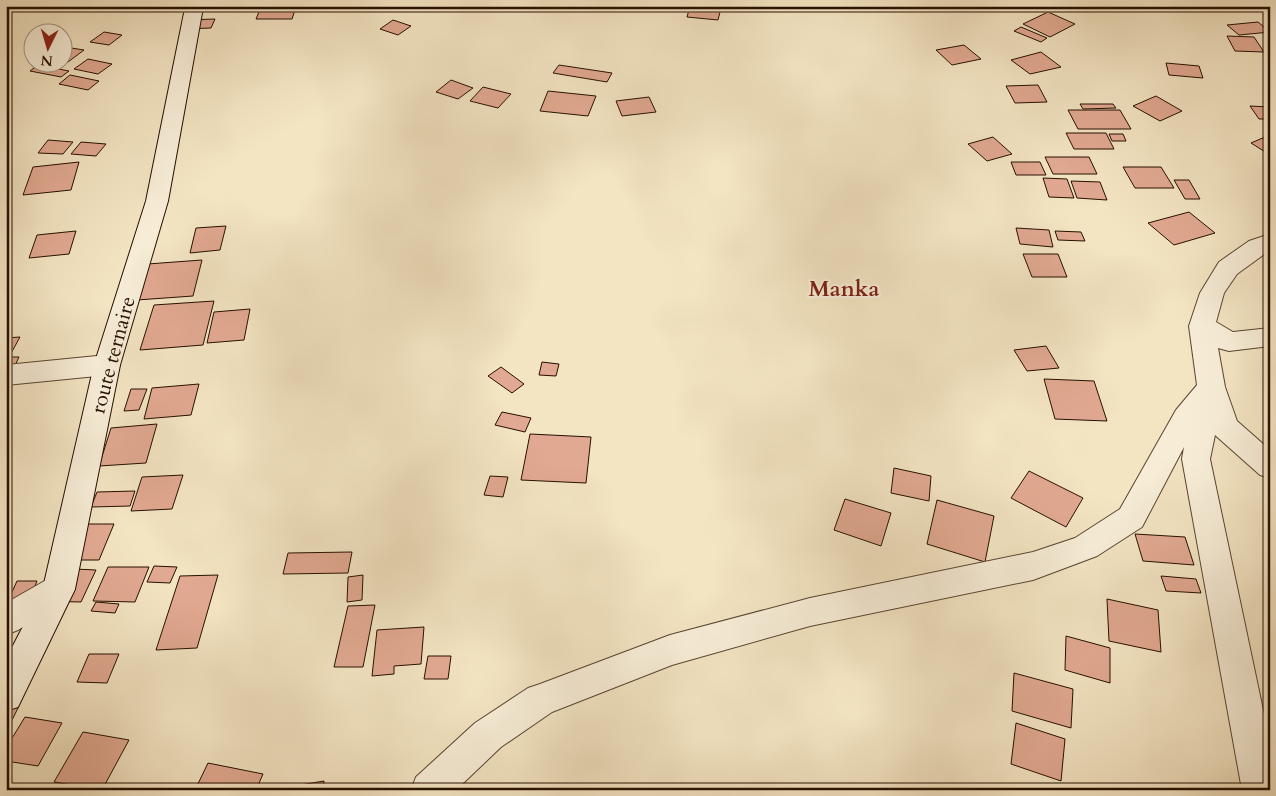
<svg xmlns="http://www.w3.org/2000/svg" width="1276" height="796" viewBox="0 0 1276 796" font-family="Cardo,serif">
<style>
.building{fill:#e1a991;stroke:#260f00}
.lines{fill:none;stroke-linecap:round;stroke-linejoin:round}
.street-casing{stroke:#594430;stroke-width:2}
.secondary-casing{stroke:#260f00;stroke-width:2}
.street{fill:#f7edd7;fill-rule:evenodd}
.secondary{fill:#f7edd7;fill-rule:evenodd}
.labels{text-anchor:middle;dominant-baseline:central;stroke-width:4.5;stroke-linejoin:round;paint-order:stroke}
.street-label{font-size:21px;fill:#260f00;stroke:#f7edd7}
.neighbourhood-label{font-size:22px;font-weight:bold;fill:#7a1f14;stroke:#f7edd7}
</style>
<rect width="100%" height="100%" fill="#f3e4c2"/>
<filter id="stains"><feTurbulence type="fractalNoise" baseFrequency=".004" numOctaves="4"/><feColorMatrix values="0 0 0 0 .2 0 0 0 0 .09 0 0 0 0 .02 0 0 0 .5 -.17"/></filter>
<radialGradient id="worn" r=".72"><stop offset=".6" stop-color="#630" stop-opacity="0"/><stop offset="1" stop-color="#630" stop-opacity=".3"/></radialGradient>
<!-- building -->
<path class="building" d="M 690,6 L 721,8 L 718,20 L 687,17 Z
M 261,7 L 296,7 L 292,19 L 256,19 Z
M 1048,12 L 1075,24 L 1050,37 L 1023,24 Z
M 215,19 L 211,28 L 182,29 L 186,20 Z
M 393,20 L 411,26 L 398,35 L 380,29 Z
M 1258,22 L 1270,32 L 1239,35 L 1227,25 Z
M 1021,27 L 1047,38 L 1041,42 L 1014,31 Z
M 104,32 L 122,35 L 109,45 L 90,42 Z
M 1227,36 L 1254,37 L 1264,52 L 1235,51 Z
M 964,45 L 981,59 L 952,65 L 936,50 Z
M 65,47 L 84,50 L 68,62 L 62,61 L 62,48 Z
M 1041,52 L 1061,67 L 1030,74 L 1011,60 Z
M 88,59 L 112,64 L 98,74 L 74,69 Z
M 1166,63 L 1199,66 L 1203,78 L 1169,75 Z
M 38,65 L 69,71 L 61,77 L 30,71 Z
M 559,65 L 612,73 L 607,82 L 553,73 Z
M 70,75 L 99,81 L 88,90 L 59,84 Z
M 451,80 L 473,88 L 458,99 L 436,92 Z
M 1038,85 L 1047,102 L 1015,103 L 1006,86 Z
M 483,87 L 511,94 L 498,108 L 470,101 Z
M 548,91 L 596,96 L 588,116 L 540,111 Z
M 1156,96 L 1182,111 L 1160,121 L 1133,106 Z
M 649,97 L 656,112 L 622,116 L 616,101 Z
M 1080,104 L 1113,104 L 1116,108 L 1083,109 Z
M 1250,106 L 1270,107 L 1270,119 L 1259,119 Z
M 1068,110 L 1120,110 L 1131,129 L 1078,129 Z
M 1066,133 L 1106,133 L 1114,149 L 1074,149 Z
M 1109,134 L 1123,134 L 1126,141 L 1112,141 Z
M 993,137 L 1012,154 L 987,161 L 968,144 Z
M 1265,137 L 1270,140 L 1270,155 L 1251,143 Z
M 48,140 L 73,142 L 63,154 L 38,153 Z
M 81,142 L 106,144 L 96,156 L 71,154 Z
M 1045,157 L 1089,157 L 1097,174 L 1053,174 Z
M 79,162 L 71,190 L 23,195 L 33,167 Z
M 1011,162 L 1040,162 L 1046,175 L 1016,175 Z
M 1123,167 L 1161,167 L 1174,188 L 1135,188 Z
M 1043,178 L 1067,179 L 1074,198 L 1049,197 Z
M 1174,180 L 1189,180 L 1200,199 L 1185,199 Z
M 1071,181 L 1100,182 L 1107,200 L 1077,198 Z
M 1189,212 L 1215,233 L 1174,245 L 1148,223 Z
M 226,226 L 220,250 L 190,253 L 196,228 Z
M 1016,228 L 1049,230 L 1053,247 L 1020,244 Z
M 76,231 L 69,254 L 29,258 L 37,235 Z
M 1055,231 L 1081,232 L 1085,241 L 1058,240 Z
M 1023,254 L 1058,254 L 1067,277 L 1032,277 Z
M 202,260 L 193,296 L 123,301 L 134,265 Z
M 214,301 L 203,345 L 140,350 L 154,305 Z
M 250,309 L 244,340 L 207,343 L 214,312 Z
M 20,337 L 9,357 L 19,357 L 12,372 L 6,372 L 6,338 Z
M 1046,346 L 1059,368 L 1027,371 L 1014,350 Z
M 542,362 L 559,364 L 556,376 L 539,375 Z
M 501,367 L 524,384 L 512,393 L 488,376 Z
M 1044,379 L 1094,381 L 1107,421 L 1055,419 Z
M 199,384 L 191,415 L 144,419 L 152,388 Z
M 131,389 L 147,389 L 139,410 L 124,411 Z
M 502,412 L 531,418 L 525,432 L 495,425 Z
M 157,424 L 146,463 L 99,466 L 111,428 Z
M 530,434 L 591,437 L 586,483 L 521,480 Z
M 894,468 L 931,476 L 929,501 L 891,493 Z
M 1029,471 L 1083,498 L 1066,527 L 1011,498 Z
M 183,475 L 172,509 L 131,511 L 142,477 Z
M 490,476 L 508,477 L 503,497 L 484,495 Z
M 135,491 L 130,506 L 91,507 L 97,492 Z
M 845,499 L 891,513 L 881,546 L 834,530 Z
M 937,500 L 994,516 L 985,562 L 927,544 Z
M 68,524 L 114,524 L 99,560 L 52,560 Z
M 1135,534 L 1185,537 L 1194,565 L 1143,561 Z
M 352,552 L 348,573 L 283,574 L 288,553 Z
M 154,566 L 177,567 L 170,583 L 147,582 Z
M 108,567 L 149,567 L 135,602 L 93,601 Z
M 53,568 L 96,570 L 81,602 L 38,601 Z
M 218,575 L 197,648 L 156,650 L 180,576 Z
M 363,575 L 362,600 L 347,602 L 348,577 Z
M 1161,576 L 1196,579 L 1201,593 L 1166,591 Z
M 17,581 L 37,581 L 26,609 L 6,605 Z
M 1107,599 L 1158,610 L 1161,652 L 1109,641 Z
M 96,602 L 119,604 L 115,613 L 91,611 Z
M 375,605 L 363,667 L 334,667 L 348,606 Z
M 424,627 L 421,664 L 394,666 L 394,674 L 372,676 L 377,630 Z
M 1066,636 L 1110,648 L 1110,683 L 1065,670 Z
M 89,654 L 119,654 L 107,683 L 77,682 Z
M 428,656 L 451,656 L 448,679 L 424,679 Z
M 1014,673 L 1073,689 L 1071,728 L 1012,711 Z
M 6,705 L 19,706 L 6,732 Z
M 25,717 L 62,723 L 38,766 L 6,761 L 6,748 Z
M 1016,723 L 1065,739 L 1061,781 L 1011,764 Z
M 83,732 L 129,740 L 102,790 L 54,782 Z
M 208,763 L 263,774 L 256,790 L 195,790 Z
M 324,781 L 323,790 L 270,790 Z"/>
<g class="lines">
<defs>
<path id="street" d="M 1270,234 L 1270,250 L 1237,274 L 1224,293 L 1216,322 L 1233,332 L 1270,328 L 1270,346 L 1229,351 L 1218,348 L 1225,387 L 1237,421 L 1270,450 L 1270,478 L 1260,475 L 1215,435 L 1210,459 L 1270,743 L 1270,790 L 1242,790 L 1182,459 L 1184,447 L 1142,527 L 1097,556 L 1033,580 L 810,626 L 672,665 L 552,712 L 501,747 L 456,790 L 411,790 L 416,777 L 475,723 L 528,688 L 540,684 L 670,635 L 810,598 L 1033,552 L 1075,538 L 1120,509 L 1176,410 L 1197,385 L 1189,326 L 1200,293 L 1219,262 L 1249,241 Z
M 107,355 L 116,358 L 120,365 L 116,372 L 107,375 L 6,385 L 6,365 Z
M 59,575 L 70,579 L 75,589 L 70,599 L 18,630 L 6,635 L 6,603 L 48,579 Z"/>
<path id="secondary" d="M 188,6 L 206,6 L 202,13 L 168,201 L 120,365 L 75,589 L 18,707 L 6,711 L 6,659 L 43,588 L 94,365 L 146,201 L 184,13 Z"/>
</defs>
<!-- street casing -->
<use href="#street" class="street-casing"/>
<!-- secondary casing -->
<use href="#secondary" class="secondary-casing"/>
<!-- street -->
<use href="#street" class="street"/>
<!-- secondary -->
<use href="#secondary" class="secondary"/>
</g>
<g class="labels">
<!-- street labels -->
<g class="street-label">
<text transform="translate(113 355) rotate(-75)">route ternaire</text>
</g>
<!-- neighbourhood labels -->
<g class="neighbourhood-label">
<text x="844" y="289">Manka</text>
</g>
</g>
<!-- margin -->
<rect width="1276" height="796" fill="none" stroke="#f3e4c2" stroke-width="25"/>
<rect x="8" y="8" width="1261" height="781" fill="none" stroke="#260f00" stroke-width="2.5"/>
<rect x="12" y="12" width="1251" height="771" fill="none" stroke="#260f00"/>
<!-- north arrow -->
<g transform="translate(48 48) rotate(185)"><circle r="24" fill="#f7edd7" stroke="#a39481"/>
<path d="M0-4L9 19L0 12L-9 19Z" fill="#8f2418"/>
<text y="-8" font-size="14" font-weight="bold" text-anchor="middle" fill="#260f00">N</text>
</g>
<rect width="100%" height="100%" filter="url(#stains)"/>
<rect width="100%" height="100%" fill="url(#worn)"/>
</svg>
